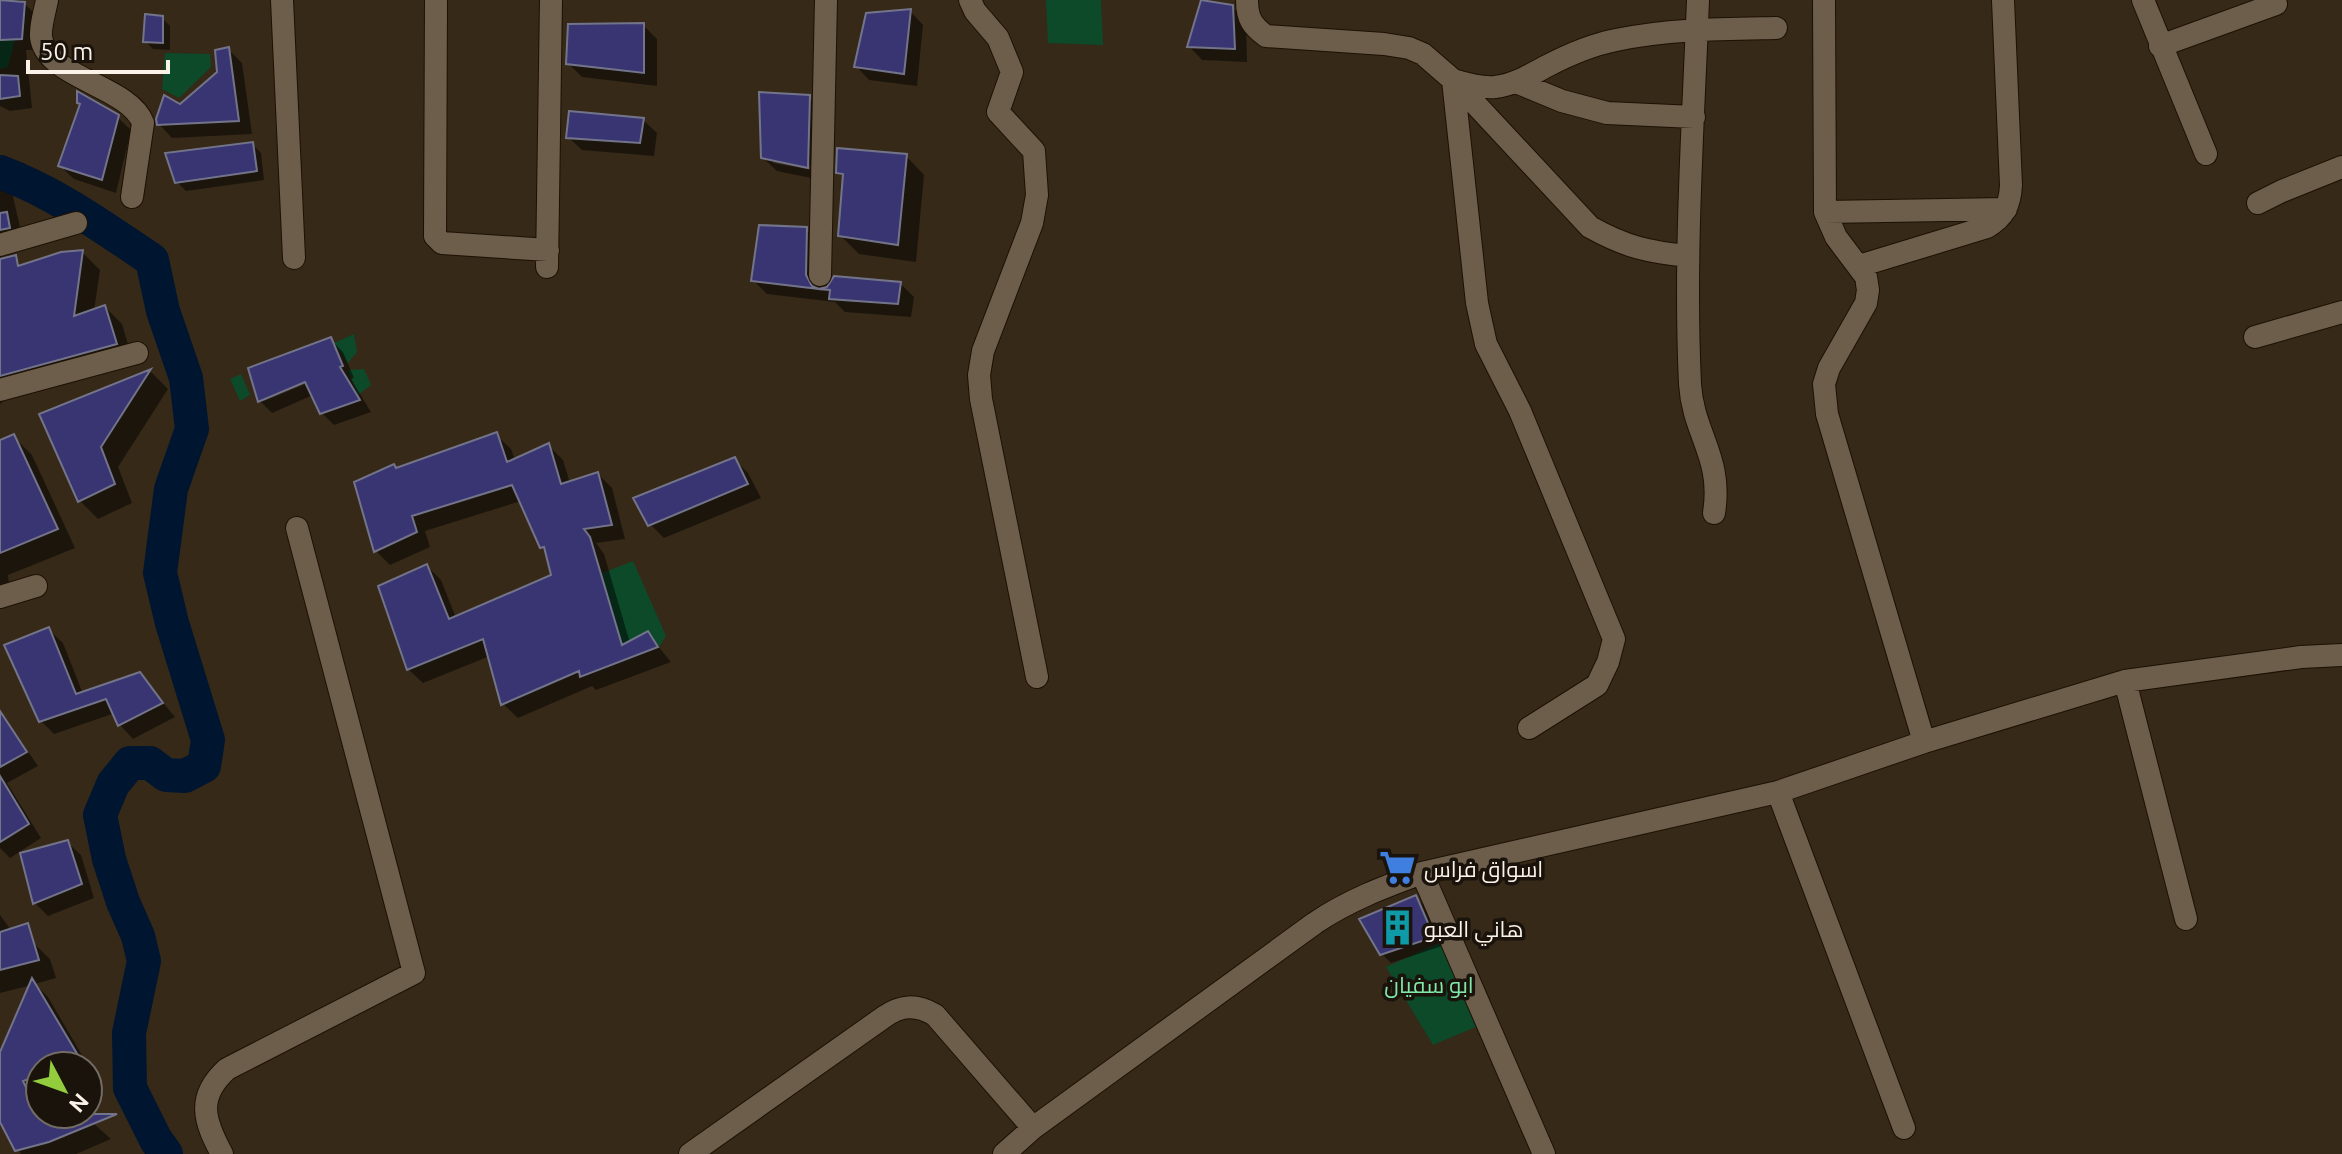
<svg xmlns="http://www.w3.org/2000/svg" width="2342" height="1154" viewBox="0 0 2342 1154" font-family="Ubuntu,Cairo,sans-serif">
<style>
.green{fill:#0c4a2a}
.shadow{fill:#0007;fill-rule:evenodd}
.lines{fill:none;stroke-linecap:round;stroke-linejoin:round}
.river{stroke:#00152f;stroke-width:34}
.building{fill:#383572;stroke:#73748a;stroke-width:2}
.minor-casing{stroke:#1d1103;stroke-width:24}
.minor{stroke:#6d5e4c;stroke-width:22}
.labels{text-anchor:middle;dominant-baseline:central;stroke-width:7;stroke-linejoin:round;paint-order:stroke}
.poi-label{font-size:22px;fill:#fbf2e8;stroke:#19130c;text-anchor:start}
.park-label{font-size:22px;fill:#80e8a8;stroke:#19130c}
</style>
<rect width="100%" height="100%" fill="#362918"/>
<!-- green -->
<path class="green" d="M 1046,0 L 1101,0 L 1103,45 L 1048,43 Z
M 15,39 L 8,67 L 0,69 L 0,40 Z
M 165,53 L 210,54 L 211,67 L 179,98 L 162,89 Z
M 354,334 L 357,352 L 348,363 L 334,343 Z
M 364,369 L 371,385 L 358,395 L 348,370 Z
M 241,374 L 250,395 L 240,401 L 230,379 Z
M 633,561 L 666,636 L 659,647 L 648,631 L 622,645 L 615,620 L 575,637 L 600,574 Z
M 1442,942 L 1478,1026 L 1433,1045 L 1386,967 Z"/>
<!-- shadow -->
<path class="shadow" d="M 0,0 L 21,0 L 37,16 L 34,50 L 26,50 L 32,108 L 10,111 L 0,106 Z
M 1232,7 L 1246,21 L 1247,62 L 1202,60 L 1189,46 Z
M 910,11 L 923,25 L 917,86 L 869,80 L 856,66 Z
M 162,18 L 170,26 L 170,50 L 153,49 L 145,41 Z
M 643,25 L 657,39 L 657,86 L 582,77 L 568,63 Z
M 228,49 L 242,63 L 252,134 L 172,138 L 159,124 L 219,73 Z
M 809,97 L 823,110 L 821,180 L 777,171 L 763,158 ZM 773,159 L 819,167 L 818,171 L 773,163 Z
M 117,117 L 131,130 L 116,193 L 74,179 L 60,166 Z
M 643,120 L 657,133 L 654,156 L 582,150 L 568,137 Z
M 252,144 L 261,153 L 264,180 L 186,191 L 177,182 Z
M 906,156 L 924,175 L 916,262 L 859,254 L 840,235 L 845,178 L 838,172 Z
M 0,176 L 11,187 L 23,241 L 4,248 L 0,259 Z
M 806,229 L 820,243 L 819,291 L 901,284 L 914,297 L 911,317 L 845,312 L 835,302 L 767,294 L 753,280 Z
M 83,253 L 100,270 L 94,311 L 105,307 L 122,324 L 133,361 L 14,393 L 0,404 L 0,274 Z
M 331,340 L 343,352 L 354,378 L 351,379 L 371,412 L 334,425 L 322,413 L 313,395 L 272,413 L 260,401 ZM 313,376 L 315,380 L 264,401 L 264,397 Z
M 151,372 L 168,389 L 118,467 L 132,503 L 98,519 L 80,501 L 42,416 Z
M 496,435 L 511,449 L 515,460 L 548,445 L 563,460 L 570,483 L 598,474 L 612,488 L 625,539 L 596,543 L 604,554 L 630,643 L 648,634 L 671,662 L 596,690 L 592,686 L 518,718 L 503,704 L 490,656 L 423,683 L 408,669 L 427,566 L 441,580 L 456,618 L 553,577 L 547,551 L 542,547 L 521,501 L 425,531 L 430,547 L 390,565 L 376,551 L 397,469 Z
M 14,437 L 32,455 L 75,548 L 8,575 L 11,601 L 0,605 L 0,442 Z
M 734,459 L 748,473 L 761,498 L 664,538 L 650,524 Z
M 49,630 L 63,643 L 83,694 L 140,675 L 175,717 L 133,739 L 120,725 L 115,713 L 54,734 L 40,720 Z
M 0,711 L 38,766 L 7,783 L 41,838 L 10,858 L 0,848 Z
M 67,842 L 81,855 L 94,898 L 48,916 L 35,903 Z
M 1416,897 L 1424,906 L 1442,946 L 1391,963 L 1382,954 Z
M 0,915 L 11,930 L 18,928 L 50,959 L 56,978 L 35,984 L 48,997 L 96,1079 L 88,1081 L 88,1066 L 40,1066 L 40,1114 L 83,1114 L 111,1139 L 76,1154 L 21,1154 L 0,1118 L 0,1057 L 32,985 L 0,993 Z"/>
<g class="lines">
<!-- river -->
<path class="river" d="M 0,172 C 56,193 103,227 152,260 L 163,311 L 186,378 L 192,429 L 171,489 L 160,573 L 172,623 L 208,740 L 204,766 L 185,776 L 166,775 L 150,763 L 130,763 L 113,784 L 100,815 L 109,859 L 123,902 L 138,936 L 144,961 L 129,1033 L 130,1088 L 156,1140 L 166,1154"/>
</g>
<!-- building -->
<path class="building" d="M 0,0 L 25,2 L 22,39 L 0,40 Z
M 1201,0 L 1233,5 L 1235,49 L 1187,47 Z
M 911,9 L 904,74 L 854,67 L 866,13 Z
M 145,14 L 163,16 L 163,43 L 143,42 Z
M 644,23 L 644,73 L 566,64 L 568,24 Z
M 229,47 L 239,121 L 157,125 L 156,119 L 164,95 L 180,104 L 217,72 L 215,50 Z
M 0,75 L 18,76 L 20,96 L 0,99 Z
M 77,91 L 119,115 L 102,180 L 58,166 L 80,104 L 77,103 Z
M 759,92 L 810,95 L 808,168 L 761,158 Z
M 569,111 L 644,118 L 640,143 L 566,138 Z
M 253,142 L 257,171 L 175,183 L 165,153 Z
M 837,148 L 907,154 L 898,245 L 838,236 L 843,174 L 836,173 Z
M 7,212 L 10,228 L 0,230 L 0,213 Z
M 759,225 L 807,227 L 806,275 L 812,286 L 819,289 L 751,281 Z
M 83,250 L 74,316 L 105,305 L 117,344 L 0,376 L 0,259 L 16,255 L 18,266 L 61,252 Z
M 834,276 L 901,282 L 898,304 L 829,299 L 830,290 L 819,289 L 827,287 Z
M 331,337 L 343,366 L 340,367 L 360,400 L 320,414 L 305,382 L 258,402 L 248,368 Z
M 151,369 L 101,447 L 115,484 L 78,502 L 39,414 Z
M 497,432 L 507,462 L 549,443 L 561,484 L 598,472 L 612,525 L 584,529 L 590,537 L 622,645 L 648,631 L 658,647 L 580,677 L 579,671 L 501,705 L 483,639 L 407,670 L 378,586 L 427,564 L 449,619 L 551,575 L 544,547 L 540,548 L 512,485 L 412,516 L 417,532 L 374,552 L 354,482 L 394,464 L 396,468 Z
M 14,434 L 58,529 L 0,553 L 0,440 Z
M 735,457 L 748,484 L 648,526 L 633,498 Z
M 49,627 L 76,694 L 140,672 L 163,703 L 118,726 L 106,699 L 39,722 L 4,645 Z
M 0,711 L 27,752 L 0,767 Z
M 0,776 L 29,824 L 0,842 Z
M 68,840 L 82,884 L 33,904 L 20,853 Z
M 1416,895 L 1434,937 L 1380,955 L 1359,919 Z
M 28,923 L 39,960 L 0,970 L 0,932 Z
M 32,978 L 82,1062 L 71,1066 L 40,1066 L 40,1075 L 23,1081 L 39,1114 L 117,1114 L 49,1142 L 15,1151 L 0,1122 L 0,1052 Z"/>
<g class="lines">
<defs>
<path id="minor" d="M 47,0 C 45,11 40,26 41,37 C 46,78 130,86 143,123 L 132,197
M 282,0 L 294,258
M 436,0 L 435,236 L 442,243 L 548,250
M 970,0 L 975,11 L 998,38 L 1012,72 L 998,112 L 1034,151 L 1037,195 L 1032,223 L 983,351 L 979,375 L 981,399 L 1037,677
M 1247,0 C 1247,18 1252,26 1266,36 L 1384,44 L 1409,48 L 1423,54 L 1453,80 L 1590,227 C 1626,247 1648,252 1688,256
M 1698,0 C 1693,127 1684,256 1690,384 C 1693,434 1723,457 1714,513
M 1824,0 L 1825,212 L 1836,237 L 1866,277 L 1868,290 L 1866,303 L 1829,368 L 1824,384 L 1827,414 L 1924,742
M 2143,0 L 2206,154
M 2160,46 L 2276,4
M 1516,82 L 1562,101 L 1607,113 L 1694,117
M 2258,203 L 2282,191 L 2342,167
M 1825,212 L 2006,209
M 0,245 L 76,223
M 1859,266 L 1987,227 C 2004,217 2010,205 2011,185 L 2003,0
M 547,267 L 551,0
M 820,275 L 826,0
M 2255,337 L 2342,312
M 0,390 L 137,353
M 0,597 L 36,586
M 2125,681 L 2186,919
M 1529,728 L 1597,685 L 1608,662 L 1614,639 L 1520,411 L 1486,344 L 1477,303 L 1453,80 C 1467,84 1480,88 1495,87 C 1514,85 1530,75 1547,66 C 1568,55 1591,45 1616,40 C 1669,29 1722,29 1776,28
M 1778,792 L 1904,1128
M 1422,873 L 1544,1154
M 222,1154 C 204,1121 196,1097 227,1069 L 414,973 L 297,528
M 690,1154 L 884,1017 C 901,1005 916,1004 935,1015 L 1033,1128
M 1004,1154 L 1033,1128 L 1315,923 C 1349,900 1384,887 1422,873 L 1778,792 L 1924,742 L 2125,681 L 2301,657 L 2342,655"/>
</defs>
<!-- minor casing -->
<use href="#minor" class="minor-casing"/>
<!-- minor -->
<use href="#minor" class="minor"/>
</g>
<!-- icons -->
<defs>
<symbol id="supermarket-bare" viewBox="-9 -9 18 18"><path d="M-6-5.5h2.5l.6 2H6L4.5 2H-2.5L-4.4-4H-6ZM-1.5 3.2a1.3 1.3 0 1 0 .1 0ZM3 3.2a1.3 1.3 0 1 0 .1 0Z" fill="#3f7fe0" stroke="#19130c" stroke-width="2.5" paint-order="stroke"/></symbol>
<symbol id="building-bare" viewBox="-9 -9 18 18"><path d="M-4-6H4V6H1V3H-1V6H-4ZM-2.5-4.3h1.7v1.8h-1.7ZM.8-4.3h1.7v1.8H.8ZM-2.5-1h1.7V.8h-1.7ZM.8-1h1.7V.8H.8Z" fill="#0f9aa8" stroke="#19130c" stroke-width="2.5" paint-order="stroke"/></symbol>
</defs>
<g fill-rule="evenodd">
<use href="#supermarket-bare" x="1372" y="842" width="51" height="51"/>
<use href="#building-bare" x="1372" y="902" width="51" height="51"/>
</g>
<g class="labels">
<!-- poi labels -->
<g class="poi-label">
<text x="1424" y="868">اسواق فراس</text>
<text x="1424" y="928">هاني العبو</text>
</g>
<!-- park labels -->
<g class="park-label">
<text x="1429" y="984">ابو سفيان</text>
</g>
</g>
<!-- north arrow -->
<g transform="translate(64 1090) rotate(131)"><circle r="38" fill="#19130c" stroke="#736c64" stroke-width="2"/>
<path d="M0-6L14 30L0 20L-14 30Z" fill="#93cd3e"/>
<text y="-12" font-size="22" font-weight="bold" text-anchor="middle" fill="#fbf2e8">N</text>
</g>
<!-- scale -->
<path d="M28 60v12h140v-12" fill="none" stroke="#fbf2e8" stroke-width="4"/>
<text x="40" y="60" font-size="24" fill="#fbf2e8" stroke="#19130c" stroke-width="6" paint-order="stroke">50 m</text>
</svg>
